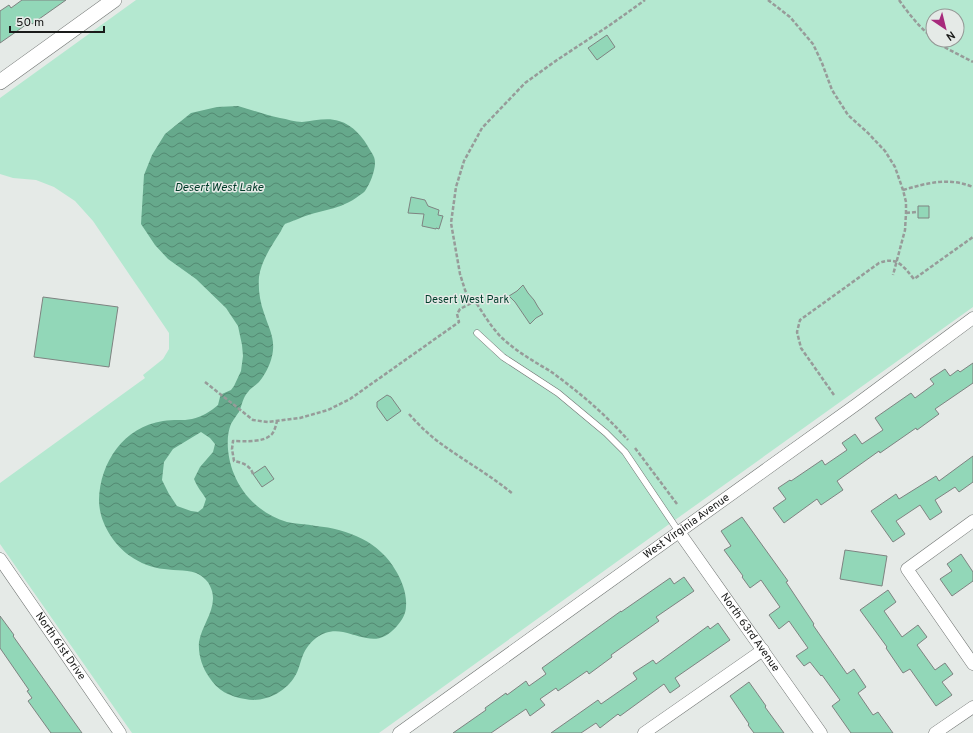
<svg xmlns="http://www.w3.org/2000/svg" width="973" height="733" viewBox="0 0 973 733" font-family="Overpass,sans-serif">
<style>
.park{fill:#b4e8d0;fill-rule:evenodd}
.water{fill:url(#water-waves);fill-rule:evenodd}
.building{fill:#92d7b8;stroke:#7e8381}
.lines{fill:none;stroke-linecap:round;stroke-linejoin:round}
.service-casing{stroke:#707472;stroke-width:7}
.minor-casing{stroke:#707472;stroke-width:13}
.tertiary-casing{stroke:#707472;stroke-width:16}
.path{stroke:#979b99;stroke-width:2.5;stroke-dasharray:4 2;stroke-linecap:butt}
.service{stroke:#fff;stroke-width:6}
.minor{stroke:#fff;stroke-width:12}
.tertiary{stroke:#fff;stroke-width:15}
.labels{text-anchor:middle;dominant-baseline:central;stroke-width:3;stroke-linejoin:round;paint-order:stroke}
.park-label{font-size:11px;fill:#013e2b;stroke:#e5eae7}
.street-label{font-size:11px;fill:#1a1b1a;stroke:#e5eae7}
.water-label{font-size:12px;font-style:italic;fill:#003b28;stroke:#e5eae7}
</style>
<defs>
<pattern id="water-waves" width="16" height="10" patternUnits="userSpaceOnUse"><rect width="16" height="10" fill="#66a98c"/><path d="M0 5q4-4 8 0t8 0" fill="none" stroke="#538972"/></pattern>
</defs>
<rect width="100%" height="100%" fill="#e5eae7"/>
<!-- park -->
<path class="park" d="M 136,0 L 973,0 L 973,307 L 647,540 L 379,733 L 132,733 L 0,544 L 0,483 L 145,378 L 143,375 L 163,359 L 169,349 L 169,333 L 93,221 L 75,201 L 54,187 L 36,180 L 13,178 L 0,174 L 0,98 ZM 933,16 L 957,16 L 957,40 L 933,40 Z"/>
<!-- water -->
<path class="water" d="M 238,106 C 252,110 266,115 280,118 C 287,119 295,122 302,122 C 314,121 327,117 339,121 C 353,125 363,137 370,150 C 373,155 375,157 375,163 C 375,171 370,184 365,191 C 364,192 362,194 360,195 C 340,211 320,209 298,219 C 298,219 285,224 285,224 C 283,226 282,229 281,231 C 272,245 261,261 259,277 C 258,289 260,302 264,313 C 269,329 276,339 272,356 C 270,365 265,375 259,382 C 256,385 251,388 248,392 C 243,397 242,405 239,412 C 238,413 232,422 231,424 C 225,438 228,460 234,474 C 243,497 263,515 287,522 C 296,524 306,524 316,526 C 348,529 380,542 396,571 C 402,581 407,594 406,606 C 406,614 402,620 397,626 C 379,647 365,637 343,632 C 325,628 310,639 303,655 C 300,662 299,670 295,676 C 285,693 264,703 245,699 C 230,697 217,690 209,677 C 202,667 198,654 199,642 C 202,623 220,606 210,586 C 208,581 204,578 200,575 C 190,569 176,571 164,569 C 152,568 140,563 130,556 C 113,544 99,522 99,500 C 100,462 124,427 163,421 C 173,419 183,421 192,419 C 202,417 211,411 218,405 L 220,397 L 222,394 L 231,390 L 234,386 L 241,371 L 243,356 L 242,345 L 238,326 L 226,308 L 196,279 L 168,259 L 155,245 L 141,224 L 144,175 L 152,155 L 165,134 L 191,113 L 217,107 ZM 201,432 L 210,438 L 215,444 L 213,452 L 200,467 L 194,479 C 197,487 202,492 206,499 L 203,508 L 198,512 L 191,511 L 177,506 L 169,494 L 162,480 L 164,462 L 173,449 Z"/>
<!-- building -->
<path class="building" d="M 22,0 L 66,0 L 32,24 L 30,22 L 0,43 L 0,11 L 9,5 L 11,8 Z
M 607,35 L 615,47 L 597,60 L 588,48 Z
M 411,197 L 425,200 L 428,206 L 439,210 L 438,215 L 443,216 L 439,229 L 436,228 L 436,229 L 422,226 L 424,214 L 408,213 Z
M 918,206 L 929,206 L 929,218 L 918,218 Z
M 523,285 L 528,293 L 534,300 L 538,307 L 543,314 L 536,318 L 530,324 L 515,302 L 509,296 L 517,291 Z
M 43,297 L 118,307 L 109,367 L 34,357 Z
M 973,363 L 973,383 L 935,409 L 939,414 L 917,430 L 916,428 L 880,453 L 879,451 L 837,481 L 843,490 L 821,505 L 817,499 L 784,523 L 773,508 L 786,499 L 778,488 L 790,480 L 791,481 L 822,460 L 825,465 L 847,450 L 842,443 L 855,434 L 862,444 L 883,430 L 875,418 L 911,393 L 915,398 L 934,384 L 930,379 L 945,369 L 950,376 L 958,370 L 960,372 Z
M 387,395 L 391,397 L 401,411 L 387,421 L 377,407 L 377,402 Z
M 973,456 L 973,482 L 959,492 L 955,487 L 935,500 L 942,512 L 930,520 L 920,505 L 896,521 L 905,534 L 893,542 L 871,511 L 896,494 L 899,499 L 936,476 L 939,481 Z
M 265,466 L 274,479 L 262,487 L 253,474 Z
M 742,517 L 788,581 L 786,582 L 814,624 L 813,625 L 847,674 L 854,669 L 866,687 L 858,693 L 873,715 L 878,712 L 893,733 L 851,733 L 832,706 L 840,700 L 822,675 L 821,676 L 810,662 L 804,666 L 796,656 L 808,648 L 789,621 L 779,629 L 769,615 L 780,607 L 761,580 L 750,588 L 742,577 L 743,576 L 724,550 L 731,546 L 721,531 Z
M 845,550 L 887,556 L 882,586 L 840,579 Z
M 961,554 L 973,572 L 973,581 L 952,596 L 940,579 L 952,571 L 947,564 Z
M 684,577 L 694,591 L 656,617 L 659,621 L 611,655 L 612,657 L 589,674 L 587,671 L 558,691 L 556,688 L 540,699 L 545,705 L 530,716 L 526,709 L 491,733 L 453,733 L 486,710 L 485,708 L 506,693 L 507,695 L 526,681 L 529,686 L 546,674 L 542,668 L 621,611 L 621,612 L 670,578 L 674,584 Z
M 888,590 L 896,602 L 884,611 L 902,637 L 918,625 L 927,637 L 917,645 L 935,670 L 945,663 L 953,674 L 942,682 L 952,695 L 936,706 L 910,669 L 903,673 L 886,648 L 887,647 L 860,610 Z
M 0,616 L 14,635 L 13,636 L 82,733 L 51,733 L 28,701 L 32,698 L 27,691 L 29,690 L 0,648 Z
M 718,623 L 730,640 L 675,678 L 680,686 L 670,693 L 664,684 L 620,716 L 618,714 L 600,728 L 596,723 L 581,733 L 551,733 L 598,700 L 601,704 L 637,679 L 633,673 L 653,660 L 656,664 L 708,626 L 710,629 Z
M 749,682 L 766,706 L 765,707 L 784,733 L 754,733 L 748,725 L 749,724 L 730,696 Z"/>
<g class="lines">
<defs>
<path id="service" d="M 477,333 L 503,357 L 558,393 L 606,433 L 625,452 L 679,532"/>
<g id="minor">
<path d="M 973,521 L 907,569 L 973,664"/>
<path id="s1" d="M 679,532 L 821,733"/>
<path id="s2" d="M 0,559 L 120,733"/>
<path id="s3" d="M 399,733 L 857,404 L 973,318"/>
<path d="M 644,733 L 763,650"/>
<path d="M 935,733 L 973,707"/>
</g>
<path id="tertiary" d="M 0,82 L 114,0"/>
</defs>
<!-- service casing -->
<use href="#service" class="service-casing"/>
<!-- minor casing -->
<use href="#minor" class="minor-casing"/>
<!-- tertiary casing -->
<use href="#tertiary" class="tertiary-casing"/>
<!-- path -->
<path class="path" d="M 768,0 L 790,17 L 813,44 L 822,63 L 832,90 L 848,115 L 868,133 L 885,151 L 895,167 L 903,190 L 906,202 L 906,213 L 905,230 L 893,275
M 899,0 C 909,14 919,27 933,38
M 935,40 L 946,48 L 973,62
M 903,190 C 927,183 949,177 973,187
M 906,213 L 916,212
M 471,303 L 465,290 L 460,274 L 451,223 L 456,187 L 464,161 L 482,128 L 525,83 L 557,60 L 610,25 L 645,0
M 205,382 L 253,420 L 268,422 L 300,418 L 328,410 L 350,399 L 459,322 L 457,314 L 460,309 L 475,301 C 483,313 491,327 502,338 C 516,351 533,361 550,371 C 578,391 605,414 628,440
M 834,395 L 801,348 L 797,332 L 800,320 L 879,263 C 897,256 903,266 914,279 L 973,237
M 409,414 C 417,423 426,432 436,440 C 461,459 489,474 513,494
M 635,448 L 677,504
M 253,474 C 250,465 243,463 234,461 L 232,449 L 233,441 C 244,441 264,443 272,434 C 275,430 276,425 277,421"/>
<!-- service -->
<use href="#service" class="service"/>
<!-- minor -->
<use href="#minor" class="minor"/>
<!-- tertiary -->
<use href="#tertiary" class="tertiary"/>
</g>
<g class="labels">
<!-- park labels -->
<g class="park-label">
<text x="467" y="300">Desert West Park</text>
</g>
<!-- street labels -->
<g class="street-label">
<text stroke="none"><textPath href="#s3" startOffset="354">West Virginia Avenue</textPath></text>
<text stroke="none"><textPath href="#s1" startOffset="123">North 63rd Avenue</textPath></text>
<text stroke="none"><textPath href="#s2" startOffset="106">North 61st Drive</textPath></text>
</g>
<!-- water labels -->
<g class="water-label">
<text x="219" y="188">Desert West Lake</text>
</g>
</g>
<!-- north arrow -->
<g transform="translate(945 28) rotate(145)"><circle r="19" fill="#e5eae7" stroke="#949795"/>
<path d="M0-3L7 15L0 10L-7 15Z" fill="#a72a7c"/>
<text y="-6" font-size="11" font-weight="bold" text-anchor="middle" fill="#1a1b1a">N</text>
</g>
<!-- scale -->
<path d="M10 26v6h94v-6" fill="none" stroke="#1a1b1a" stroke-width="2"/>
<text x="16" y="26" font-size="12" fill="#1a1b1a" stroke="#e5eae7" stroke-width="3" paint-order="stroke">50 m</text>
</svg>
